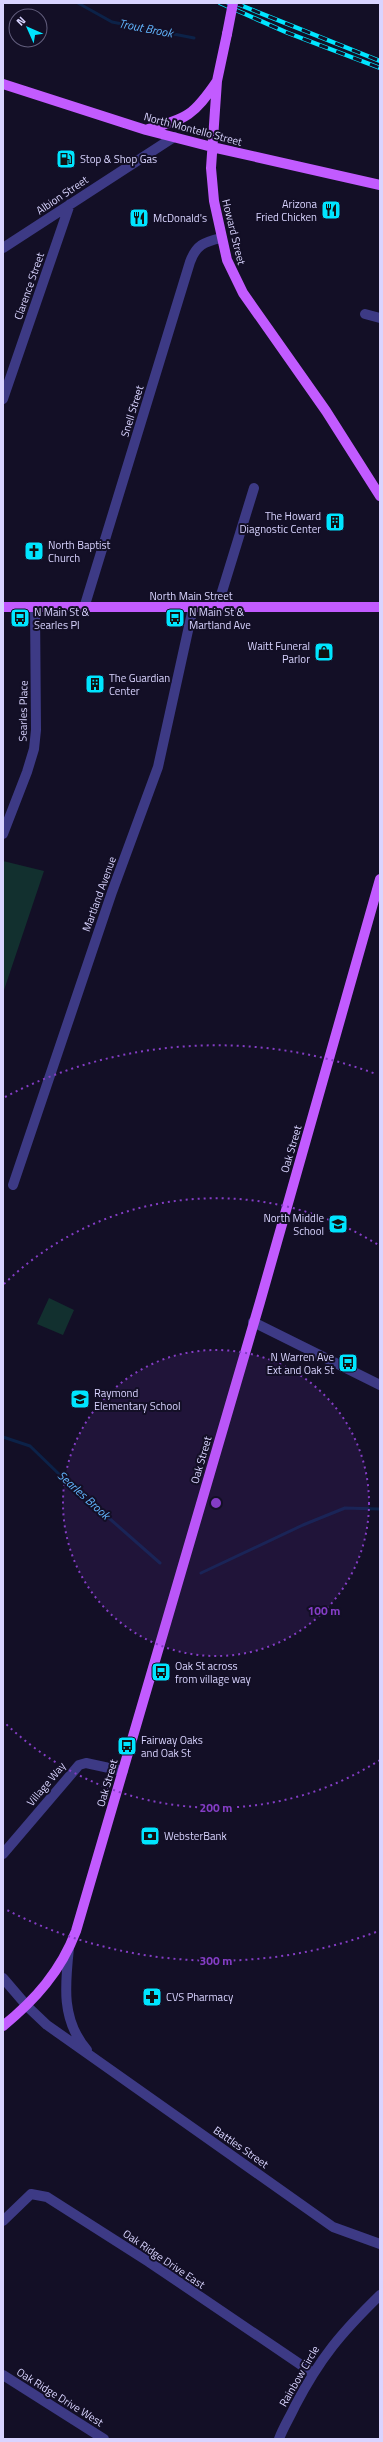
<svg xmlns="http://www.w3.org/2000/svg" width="383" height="2442" viewBox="0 0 383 2442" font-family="'Titillium Web',sans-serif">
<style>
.green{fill:#12302f}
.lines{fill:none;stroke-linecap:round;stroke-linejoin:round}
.stream{stroke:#0c2248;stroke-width:3}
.minor{stroke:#3d3a85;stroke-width:10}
.major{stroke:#c25bff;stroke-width:10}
.rail-casing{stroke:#00e5ff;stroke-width:4.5}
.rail{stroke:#130f26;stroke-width:3;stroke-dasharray:9;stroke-linecap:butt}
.major-bridge{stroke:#c25bff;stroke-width:10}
.ring{fill:none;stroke:#843dc5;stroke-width:2;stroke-dasharray:2 4}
.labels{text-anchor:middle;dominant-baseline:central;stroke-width:4;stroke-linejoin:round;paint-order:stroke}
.street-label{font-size:11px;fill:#d9d4ff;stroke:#130f26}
.poi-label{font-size:11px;fill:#d9d4ff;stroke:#130f26;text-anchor:start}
.water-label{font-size:12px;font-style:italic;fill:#62b6ff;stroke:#130f26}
.centre{fill:#843dc5;stroke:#130f26;stroke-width:2}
.ring-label{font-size:12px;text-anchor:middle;font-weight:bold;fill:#843dc5;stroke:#130f26;stroke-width:4;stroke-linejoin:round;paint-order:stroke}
</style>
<rect width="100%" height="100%" fill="#130f26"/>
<!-- green -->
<path class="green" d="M 3,861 L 44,871 L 3,993 Z
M 49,1298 L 74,1310 L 63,1335 L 37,1324 Z"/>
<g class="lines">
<!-- stream -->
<path class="stream" d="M 78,3 L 112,22 L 194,38
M 3,1437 L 30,1446 L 60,1475 L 160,1563
M 201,1573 L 303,1525 L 345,1508 L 380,1509"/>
<!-- minor -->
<path class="minor" d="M 3,248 L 174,137
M 365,314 L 380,318
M 3,399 L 70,204
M 84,608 L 190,262 C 196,245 204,242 221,238
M 217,608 L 254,488
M 3,834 L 27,772 L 34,749 L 36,730 L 35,607
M 13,1185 L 112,892 L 158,767 L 193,608
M 253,1322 L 380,1385
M 3,1854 L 79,1765 L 86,1763 L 123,1771
M 69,1948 C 65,1985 61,2020 87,2050
M 3,1978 L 27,2006 L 47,2025 L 333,2227 L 380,2244
M 3,2221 L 31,2194 L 47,2197 L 149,2262 L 313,2373
M 3,2375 L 104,2439
M 279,2439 C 283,2428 290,2417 295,2406 C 320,2358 341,2333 380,2295"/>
<!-- major -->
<path class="major" d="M 227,34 L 217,81 L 211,168 L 214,201 L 227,260 L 243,293 L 326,411 L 380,496
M 3,84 L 146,130 L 212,147 L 380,185
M 148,129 C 187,119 194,115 217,81
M 3,607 L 380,607
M 3,2026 C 35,2000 61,1971 76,1931 L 260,1302 L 380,879"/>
<defs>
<path id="rail" d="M 220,3 L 288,33 L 380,68
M 235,3 L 380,61"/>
</defs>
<!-- rail casing -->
<use href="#rail" class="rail-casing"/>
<!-- rail -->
<use href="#rail" class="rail"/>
<!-- major-bridge -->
<path class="major-bridge" d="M 227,34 L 233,3"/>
</g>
<!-- distance rings -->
<circle cx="216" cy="1503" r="153" fill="#843dc5" fill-opacity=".12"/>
<g class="ring">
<circle cx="216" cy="1503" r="153"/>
<path d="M380 1760A305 305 0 0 1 4 1722M4 1284A305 305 0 0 1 380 1246"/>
<path d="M376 1932A458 458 0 0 1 5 1909M5 1097A458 458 0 0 1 376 1074"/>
</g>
<!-- icons -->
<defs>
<symbol id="fuel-square" viewBox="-11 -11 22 22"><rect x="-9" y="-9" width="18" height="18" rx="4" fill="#00e5ff" stroke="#130f26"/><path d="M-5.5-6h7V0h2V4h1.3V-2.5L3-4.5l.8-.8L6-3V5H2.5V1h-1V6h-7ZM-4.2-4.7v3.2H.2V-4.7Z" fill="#111"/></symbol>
<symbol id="restaurant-square" viewBox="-11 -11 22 22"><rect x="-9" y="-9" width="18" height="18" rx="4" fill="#00e5ff" stroke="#130f26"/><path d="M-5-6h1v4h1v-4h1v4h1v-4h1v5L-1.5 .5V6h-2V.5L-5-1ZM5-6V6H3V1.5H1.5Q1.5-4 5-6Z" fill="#111"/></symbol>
<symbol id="building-square" viewBox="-11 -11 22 22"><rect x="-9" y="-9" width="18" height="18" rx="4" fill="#00e5ff" stroke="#130f26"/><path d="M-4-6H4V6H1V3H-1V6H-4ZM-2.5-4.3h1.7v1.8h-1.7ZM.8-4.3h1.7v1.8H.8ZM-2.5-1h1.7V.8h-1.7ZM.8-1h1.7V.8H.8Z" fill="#111"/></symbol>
<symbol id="church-square" viewBox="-11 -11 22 22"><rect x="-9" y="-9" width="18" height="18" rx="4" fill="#00e5ff" stroke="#130f26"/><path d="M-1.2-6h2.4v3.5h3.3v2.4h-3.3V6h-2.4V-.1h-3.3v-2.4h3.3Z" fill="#111"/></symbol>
<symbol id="bus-square" viewBox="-11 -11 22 22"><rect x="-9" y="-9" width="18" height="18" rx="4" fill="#00e5ff" stroke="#130f26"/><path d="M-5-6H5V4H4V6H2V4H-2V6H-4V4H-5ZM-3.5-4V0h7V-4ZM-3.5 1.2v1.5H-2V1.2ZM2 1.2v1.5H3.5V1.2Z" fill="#111"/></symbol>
<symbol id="shop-square" viewBox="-11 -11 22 22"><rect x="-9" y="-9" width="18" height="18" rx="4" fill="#00e5ff" stroke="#130f26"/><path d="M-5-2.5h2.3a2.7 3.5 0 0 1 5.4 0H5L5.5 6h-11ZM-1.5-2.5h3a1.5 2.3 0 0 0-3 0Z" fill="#111"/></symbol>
<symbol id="school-square" viewBox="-11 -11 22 22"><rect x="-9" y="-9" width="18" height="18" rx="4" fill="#00e5ff" stroke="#130f26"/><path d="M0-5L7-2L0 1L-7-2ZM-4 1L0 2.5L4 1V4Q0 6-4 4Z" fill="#111"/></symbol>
<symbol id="bank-square" viewBox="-11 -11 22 22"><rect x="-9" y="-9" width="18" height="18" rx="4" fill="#00e5ff" stroke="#130f26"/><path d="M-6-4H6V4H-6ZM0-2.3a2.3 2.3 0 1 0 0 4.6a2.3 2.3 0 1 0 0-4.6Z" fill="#111"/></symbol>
<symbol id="pharmacy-square" viewBox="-11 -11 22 22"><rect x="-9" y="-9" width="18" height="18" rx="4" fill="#00e5ff" stroke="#130f26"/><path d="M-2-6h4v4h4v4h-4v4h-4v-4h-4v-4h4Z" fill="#111"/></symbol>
</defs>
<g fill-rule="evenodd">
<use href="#fuel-square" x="55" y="148" width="22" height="22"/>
<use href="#restaurant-square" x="320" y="199" width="22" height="22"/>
<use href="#restaurant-square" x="128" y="207" width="22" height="22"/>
<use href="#building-square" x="324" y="511" width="22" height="22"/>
<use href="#church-square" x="23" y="540" width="22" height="22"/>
<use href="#bus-square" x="9" y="607" width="22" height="22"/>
<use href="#bus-square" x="164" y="607" width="22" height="22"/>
<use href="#shop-square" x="313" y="641" width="22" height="22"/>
<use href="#building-square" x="84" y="673" width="22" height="22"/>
<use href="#school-square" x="327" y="1213" width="22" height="22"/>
<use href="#bus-square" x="337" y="1352" width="22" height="22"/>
<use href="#school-square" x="69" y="1388" width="22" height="22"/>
<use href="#bus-square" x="150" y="1661" width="22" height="22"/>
<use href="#bus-square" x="116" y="1735" width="22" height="22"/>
<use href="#bank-square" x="139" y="1825" width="22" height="22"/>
<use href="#pharmacy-square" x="141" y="1986" width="22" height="22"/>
</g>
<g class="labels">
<!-- street labels -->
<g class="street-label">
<text transform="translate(193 129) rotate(15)">North Montello Street</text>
<text transform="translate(62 195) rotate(-34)">Albion Street</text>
<text transform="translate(234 232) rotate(76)">Howard Street</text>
<text transform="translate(29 286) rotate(-71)">Clarence Street</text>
<text transform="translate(132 411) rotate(-73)">Snell Street</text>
<text x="191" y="596">North Main Street</text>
<text transform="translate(23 711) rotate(-89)">Searles Place</text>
<text transform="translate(99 894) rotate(-70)">Martland Avenue</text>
<text transform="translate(291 1149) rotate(-74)">Oak Street</text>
<text transform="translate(201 1460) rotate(-74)">Oak Street</text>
<text transform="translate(107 1783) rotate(-74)">Oak Street</text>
<text transform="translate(46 1784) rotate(-50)">Village Way</text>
<text transform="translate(241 2147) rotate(35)">Battles Street</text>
<text transform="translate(164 2259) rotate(34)">Oak Ridge Drive East</text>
<text transform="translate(299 2376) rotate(-60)">Rainbow Circle</text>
<text transform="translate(60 2397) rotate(32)">Oak Ridge Drive West</text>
</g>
<!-- poi labels -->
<g class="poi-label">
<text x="80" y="159">Stop &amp; Shop Gas</text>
<text x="317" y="204" text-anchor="end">Arizona<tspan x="317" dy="13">Fried Chicken</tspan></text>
<text x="153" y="218">McDonald's</text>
<text x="321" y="516" text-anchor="end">The Howard<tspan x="321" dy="13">Diagnostic Center</tspan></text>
<text x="48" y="545">North Baptist<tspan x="48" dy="13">Church</tspan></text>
<text x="34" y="612">N Main St &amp;<tspan x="34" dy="13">Searles Pl</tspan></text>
<text x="189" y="612">N Main St &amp;<tspan x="189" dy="13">Martland Ave</tspan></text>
<text x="310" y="646" text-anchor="end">Waitt Funeral<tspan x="310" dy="13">Parlor</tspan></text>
<text x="109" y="678">The Guardian<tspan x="109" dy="13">Center</tspan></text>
<text x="324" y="1218" text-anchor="end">North Middle<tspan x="324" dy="13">School</tspan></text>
<text x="334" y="1357" text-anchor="end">N Warren Ave<tspan x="334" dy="13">Ext and Oak St</tspan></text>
<text x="94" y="1393">Raymond<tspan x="94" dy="13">Elementary School</tspan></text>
<text x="175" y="1666">Oak St across<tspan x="175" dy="13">from village way</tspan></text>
<text x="141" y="1740">Fairway Oaks<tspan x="141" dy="13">and Oak St</tspan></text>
<text x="164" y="1836">WebsterBank</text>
<text x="166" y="1997">CVS Pharmacy</text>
</g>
<!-- water labels -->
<g class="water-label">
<text transform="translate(146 28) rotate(11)">Trout Brook</text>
<text transform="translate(84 1495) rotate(42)">Searles Brook</text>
</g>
</g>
<circle cx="216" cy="1503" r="6" class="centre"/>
<g class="ring-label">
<text x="324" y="1615">100 m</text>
<text x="216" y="1812">200 m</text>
<text x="216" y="1965">300 m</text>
</g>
<!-- border -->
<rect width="383" height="2442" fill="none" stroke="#d9d4ff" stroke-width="8"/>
<!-- north arrow -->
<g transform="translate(28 28) rotate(315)"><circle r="19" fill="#130f26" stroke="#625e7d"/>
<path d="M0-3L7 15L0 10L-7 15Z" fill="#00e5ff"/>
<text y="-6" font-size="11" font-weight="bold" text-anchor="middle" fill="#d9d4ff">N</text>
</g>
</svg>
